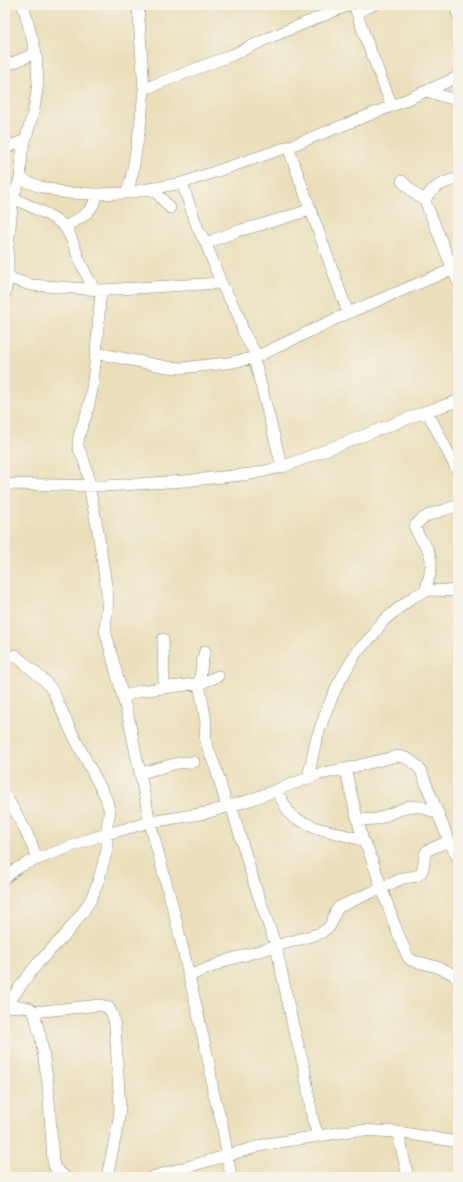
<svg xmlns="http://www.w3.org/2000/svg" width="463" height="1182" viewBox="0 0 463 1182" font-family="'Gochi Hand',sans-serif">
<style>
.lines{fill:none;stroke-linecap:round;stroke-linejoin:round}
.minor-casing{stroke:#858e78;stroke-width:12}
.minor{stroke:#fff;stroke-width:11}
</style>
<rect width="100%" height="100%" fill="#f7f3e8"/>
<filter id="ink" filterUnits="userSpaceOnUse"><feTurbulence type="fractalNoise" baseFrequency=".025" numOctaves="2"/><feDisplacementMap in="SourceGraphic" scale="8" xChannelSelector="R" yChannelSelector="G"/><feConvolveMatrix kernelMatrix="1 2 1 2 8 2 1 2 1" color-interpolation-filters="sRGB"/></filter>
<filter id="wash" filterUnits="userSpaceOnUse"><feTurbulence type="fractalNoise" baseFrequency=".012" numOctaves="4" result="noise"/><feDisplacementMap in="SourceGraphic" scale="16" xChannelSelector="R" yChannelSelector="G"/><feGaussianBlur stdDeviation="0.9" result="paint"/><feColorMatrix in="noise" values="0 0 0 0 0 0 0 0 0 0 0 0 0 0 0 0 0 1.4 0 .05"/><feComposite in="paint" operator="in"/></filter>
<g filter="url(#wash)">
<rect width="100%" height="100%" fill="#ebdfbb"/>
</g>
<g filter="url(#ink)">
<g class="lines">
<defs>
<path id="minor" d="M 23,5 L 36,53 L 38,83 L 34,109 L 22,152 L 20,179 L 13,197 L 8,247 L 8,274 L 12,279 L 31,285 L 101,290 L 221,283 L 238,314 L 243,331 L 255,353 L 254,358 L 282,467
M 354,5 L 367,42 L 392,106
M 455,5 L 458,14
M 357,12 L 373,5
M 5,66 L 36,53
M 144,89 L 232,55 L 271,37 L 349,5
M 426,91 L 449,98 L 458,99
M 288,147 L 348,313
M 5,148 L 25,140
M 458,178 C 445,182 430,187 425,201 L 458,282
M 20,179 L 38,186 L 66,193 L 97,194 L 127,193 L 182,183 L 288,147 L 392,106 L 458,77
M 402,181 L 414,193 L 425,201
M 182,183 L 198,229 L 206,243 L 221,283
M 149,189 L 156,192 L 170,208
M 127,193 L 132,175 L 141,120 L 144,89 L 138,5
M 13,197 C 28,207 51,213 64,226 C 72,235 74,248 79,259 C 83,269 89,279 94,289
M 65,227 C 79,218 93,214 97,194
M 206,243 L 237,231 L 260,225 L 310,210
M 101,290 L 96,353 L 167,367 L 181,368 L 227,363 L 254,358 L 348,313 L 453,269
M 5,294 L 8,274
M 96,353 C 94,372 93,393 87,412 C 84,423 78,433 78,445 C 78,450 81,452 82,456 C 85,462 90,480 89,486 L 98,531 L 108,599 L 105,630 L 129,720 L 150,822 L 175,916 L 197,1010 L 209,1063 L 213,1091 L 222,1124 L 231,1177
M 427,411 L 458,472
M 5,484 L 106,486 L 184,481 L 251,474 L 282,467 L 427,411 L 458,401
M 425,591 C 430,575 436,560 425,545 C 421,539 416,534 415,526 C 425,512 444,512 458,505
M 163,639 L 164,687
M 205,651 L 203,658 L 199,683 L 206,722 L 205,740 L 217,772 L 227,807
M 123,697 L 139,691 L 202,683 L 218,676
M 345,769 L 363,841
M 141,773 L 178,763 L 194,762
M 308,778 L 316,740 L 327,709 L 338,684 L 356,653 L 373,635 L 384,620 L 413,597 L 425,591 L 430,590 L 458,591
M 276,790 L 290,814 L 294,818 L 317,828 L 359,839 L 363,841 L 368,849 L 395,926 L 408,957 L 411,960 C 427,965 445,967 458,978
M 5,795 C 18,815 29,835 37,858
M 231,805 L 255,886 L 276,946 L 293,1026 L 304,1067 L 313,1121 L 318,1135
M 358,820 L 377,819 L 409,806 L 422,807 L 439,814
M 5,878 L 16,869 L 27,863 L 96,837 L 150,822 L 206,813 L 250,800 L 319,774 L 345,769 L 397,756 C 407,757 415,762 421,771 L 449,841 L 458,858
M 189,976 L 228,960 L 321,933 L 330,926 L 336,911 L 339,907 L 403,878 L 417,876 L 421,873 L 423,868 L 425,854 L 428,850 L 449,841
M 6,1007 C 14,1007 28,1004 34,1012 L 41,1039 L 48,1084 L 53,1162 L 55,1168 L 65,1177
M 5,1008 L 24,981 L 38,963 L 65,935 L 83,912 L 91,899 L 98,882 L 107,850 L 107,825 L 110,812 L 106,798 L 71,731 L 53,691 L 44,680 L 15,655
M 34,1012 L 100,1005 L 109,1008 L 113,1016 L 115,1026 L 120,1109 L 118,1124 L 107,1177
M 398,1132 L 408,1177
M 152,1177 L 267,1144 L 357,1130 L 398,1132 L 458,1142"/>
</defs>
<!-- minor casing -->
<use href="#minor" class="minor-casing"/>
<!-- minor -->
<use href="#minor" class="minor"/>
</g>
</g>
<!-- margin -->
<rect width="463" height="1182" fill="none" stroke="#f7f3e8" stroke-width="20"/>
</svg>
